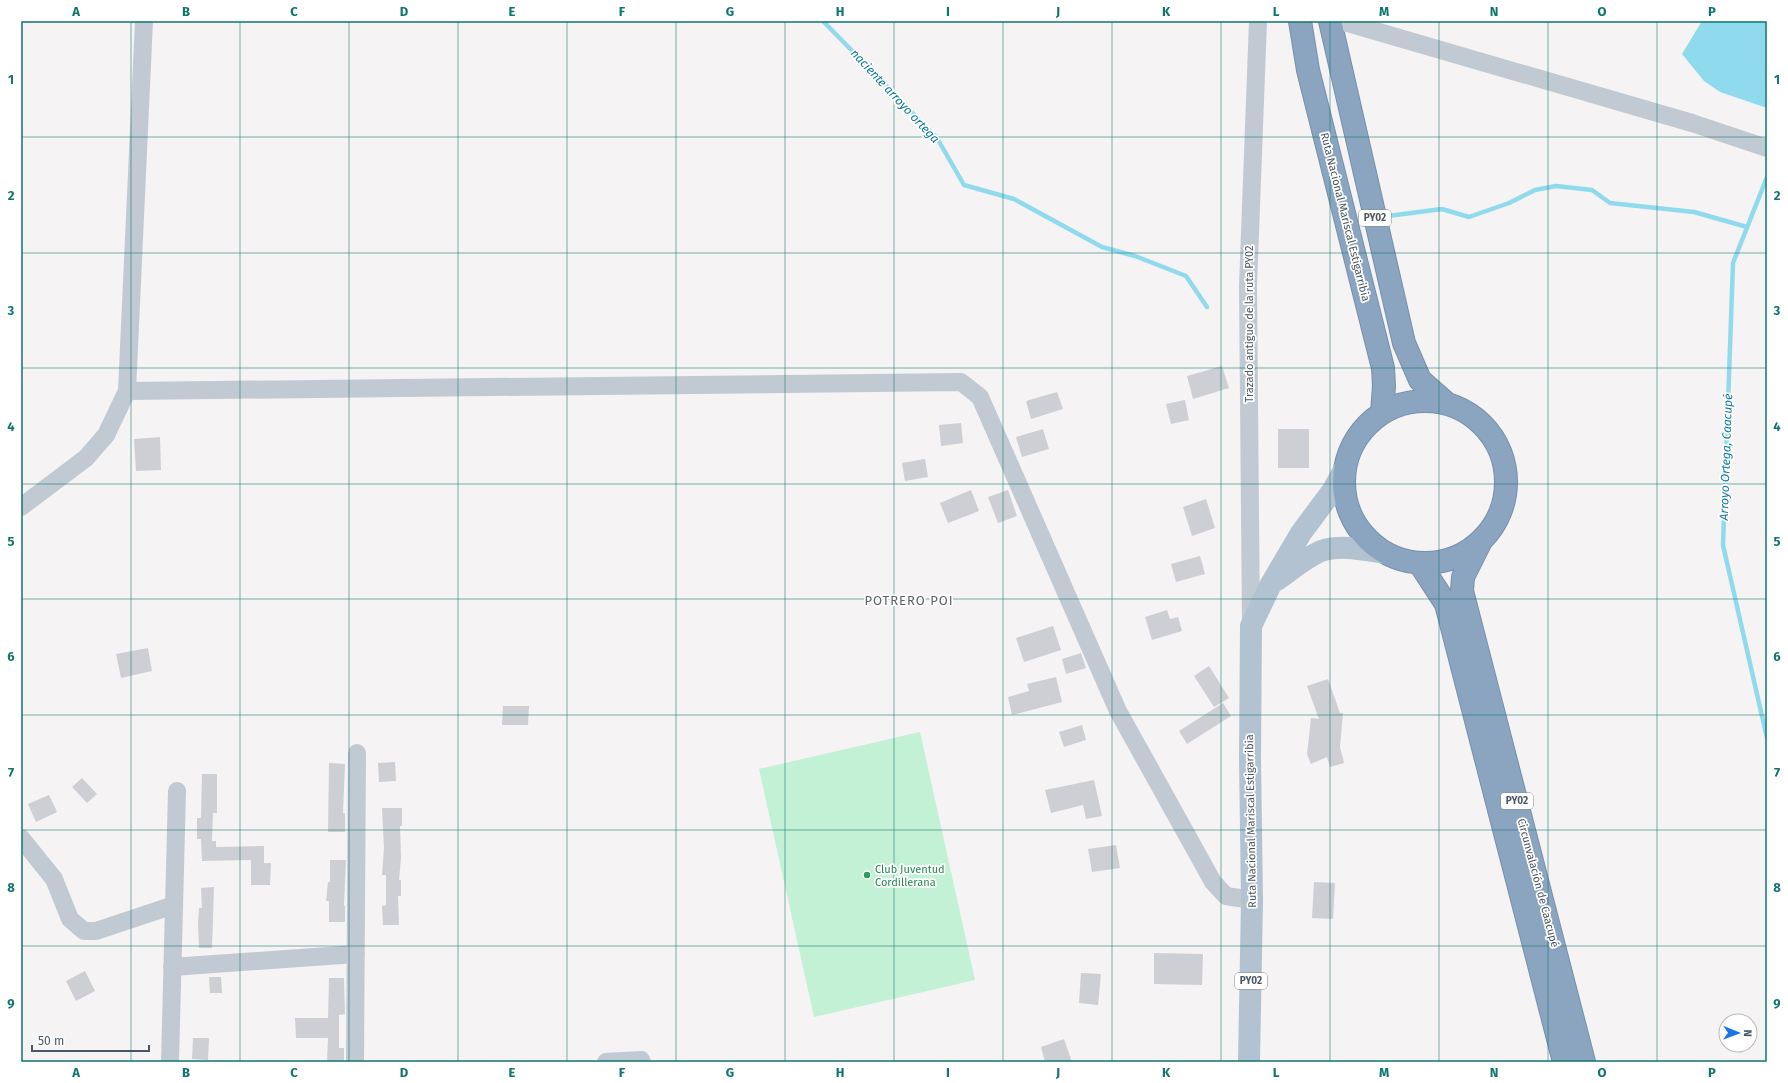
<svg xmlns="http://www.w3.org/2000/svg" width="1788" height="1083" viewBox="0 0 1788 1083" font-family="'Fira Sans',sans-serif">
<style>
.green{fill:#c3f1d5}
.water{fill:#90daee}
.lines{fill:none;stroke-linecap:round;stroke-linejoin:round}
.stream{stroke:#90daee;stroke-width:4.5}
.building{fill:#cdcfd5}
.highway-casing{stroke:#7690ad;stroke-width:24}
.street{stroke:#c1cad2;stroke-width:18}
.primary{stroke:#b3c2d1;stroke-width:22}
.highway{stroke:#8ba5c1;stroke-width:22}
.grid{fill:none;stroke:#0f766e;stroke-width:1;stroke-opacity:0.55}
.leisure-dot{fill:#2e9e5b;stroke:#fff;stroke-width:1.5}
.labels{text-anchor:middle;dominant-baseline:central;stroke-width:3.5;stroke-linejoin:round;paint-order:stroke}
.shield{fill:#fff;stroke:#808990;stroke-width:1}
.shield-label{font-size:10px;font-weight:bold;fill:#4a5661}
.street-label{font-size:11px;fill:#4a5661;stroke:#fff}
.leisure-label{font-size:11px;fill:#27864d;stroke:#fff;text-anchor:start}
.water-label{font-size:12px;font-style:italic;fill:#0c7c9b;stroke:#fff}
.quarter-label{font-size:13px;letter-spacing:1px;fill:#5f6368;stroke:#fff}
.neatline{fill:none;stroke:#0f766e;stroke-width:1.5}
.grid-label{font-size:13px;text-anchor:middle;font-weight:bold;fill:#0f766e}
</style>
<rect width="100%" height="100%" fill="#f5f3f3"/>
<!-- green -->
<path class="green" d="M 920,732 L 975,980 L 814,1017 L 759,769 Z"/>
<!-- water -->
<path class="water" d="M 1702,21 L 1767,21 L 1767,108 L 1720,92 L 1704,81 L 1682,54 Z"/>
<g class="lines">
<!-- stream -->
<path class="stream" d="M 823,21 L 937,138 L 964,185 L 1014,199 L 1102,247 L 1135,256 L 1186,276 L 1207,307
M 1767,177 L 1733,263 L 1723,545 L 1767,738
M 1388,216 L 1442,209 L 1469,217 L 1509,203 L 1535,190 L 1556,186 L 1592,190 L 1610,203 L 1694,212 L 1747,227"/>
</g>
<!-- building -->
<path class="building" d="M 1222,366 L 1229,388 L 1193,399 L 1187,376 Z
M 1057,392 L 1063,409 L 1031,419 L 1026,401 Z
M 1185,400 L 1189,420 L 1171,424 L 1166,404 Z
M 961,423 L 963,443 L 941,446 L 939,425 Z
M 1043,429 L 1049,449 L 1022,457 L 1016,437 Z
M 1278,429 L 1309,429 L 1309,468 L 1278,468 Z
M 160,437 L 161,470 L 136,471 L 134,439 Z
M 925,459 L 928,477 L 905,481 L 902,463 Z
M 971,490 L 979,511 L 948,523 L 940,503 Z
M 1008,490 L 1017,516 L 998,523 L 988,497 Z
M 1206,499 L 1215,528 L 1192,536 L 1183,507 Z
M 1200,556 L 1205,574 L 1176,582 L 1171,564 Z
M 1167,610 L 1170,619 L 1178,617 L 1182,631 L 1152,640 L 1145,617 Z
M 1053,626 L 1061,650 L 1024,662 L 1016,638 Z
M 148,648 L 152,671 L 121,678 L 116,654 Z
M 1081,653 L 1086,668 L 1066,674 L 1062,659 Z
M 1209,666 L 1229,698 L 1214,707 L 1194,676 Z
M 1056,677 L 1062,702 L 1012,715 L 1008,697 L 1029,691 L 1027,684 Z
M 1328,679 L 1340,713 L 1343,713 L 1340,747 L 1344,763 L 1330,767 L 1327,757 L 1311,764 L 1307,754 L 1311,718 L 1319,719 L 1307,686 Z
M 1223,703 L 1231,716 L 1187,744 L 1179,731 Z
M 503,706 L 529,706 L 528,725 L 502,725 Z
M 1082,725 L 1086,740 L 1064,747 L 1059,732 Z
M 395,762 L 396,781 L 379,782 L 378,763 Z
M 329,763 L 345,764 L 343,813 L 345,813 L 345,832 L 328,832 Z
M 202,774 L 217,774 L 217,813 L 213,813 L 212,841 L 216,841 L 216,847 L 264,846 L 264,863 L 271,863 L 270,885 L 251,885 L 251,860 L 202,861 L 201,839 L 197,839 L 197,818 L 201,818 Z
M 82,778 L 97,794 L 87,803 L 72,787 Z
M 1094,780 L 1102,816 L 1086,819 L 1083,805 L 1051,813 L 1045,790 Z
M 49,795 L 57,812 L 36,822 L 28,804 Z
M 382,808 L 402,808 L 402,826 L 400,826 L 401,858 L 399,880 L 401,880 L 401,896 L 398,896 L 399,925 L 383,925 L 382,906 L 386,905 L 386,875 L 382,875 L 384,848 Z
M 1116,845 L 1120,868 L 1092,872 L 1088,849 Z
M 330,860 L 346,860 L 344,906 L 345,906 L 345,922 L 329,922 L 329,901 L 326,901 L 328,882 L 330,882 Z
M 1314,882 L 1335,883 L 1333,919 L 1312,918 Z
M 214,887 L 212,948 L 199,948 L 198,923 L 199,908 L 202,908 L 201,888 Z
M 1154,953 L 1203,954 L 1202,985 L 1154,984 Z
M 85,971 L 95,991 L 76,1001 L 66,981 Z
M 1081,973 L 1101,974 L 1098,1005 L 1079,1003 Z
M 209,977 L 221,977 L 222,993 L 210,993 Z
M 329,978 L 344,978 L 345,1014 L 339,1015 L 339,1048 L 344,1048 L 344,1062 L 327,1062 L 328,1038 L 296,1038 L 295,1018 L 328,1018 Z
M 193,1038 L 209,1038 L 208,1060 L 192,1059 Z
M 1064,1039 L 1072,1062 L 1045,1062 L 1041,1047 Z"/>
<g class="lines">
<defs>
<path id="highway" d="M 1300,21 L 1308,70 L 1383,368 L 1384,386 L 1382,413
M 1330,21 L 1404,343 L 1420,380 L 1445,402
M1344 482a81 81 0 1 1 162 0a81 81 0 1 1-162 0Z
M 1480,543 L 1463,577 L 1462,591 L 1584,1062
M 1420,564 L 1446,604 L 1564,1062"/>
</defs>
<!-- highway casing -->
<use href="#highway" class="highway-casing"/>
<!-- street -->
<path class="street" d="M 1341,21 L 1692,123 L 1767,148
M 127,391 L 961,382 L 980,397 L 1118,711 L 1213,882 L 1226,896 L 1252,900
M 21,507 L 86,458 L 106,435 L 127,391 L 144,21
M 1251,626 L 1248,286 L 1258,21
M 21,838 L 54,879 L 70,919 L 84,931 L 96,931 L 174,905
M 172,967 L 356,954
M 170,1062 L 177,791
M 355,1062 L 357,753
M 606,1062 L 641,1060 L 642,1062"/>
<!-- primary -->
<path class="primary" d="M 1277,580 C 1291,570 1305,558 1321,551 C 1340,544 1366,550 1385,553
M 1249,1062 L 1252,900 L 1250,758 L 1251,626 L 1271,584 L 1301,533 L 1333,490 L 1345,468"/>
<!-- highway -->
<use href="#highway" class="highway"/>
</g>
<!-- grid -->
<path class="grid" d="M 131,21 L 131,1062M 240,21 L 240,1062M 349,21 L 349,1062M 458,21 L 458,1062M 567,21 L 567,1062M 676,21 L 676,1062M 785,21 L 785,1062M 894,21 L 894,1062M 1003,21 L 1003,1062M 1112,21 L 1112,1062M 1221,21 L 1221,1062M 1330,21 L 1330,1062M 1439,21 L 1439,1062M 1548,21 L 1548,1062M 1657,21 L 1657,1062M 21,137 L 1767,137M 21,253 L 1767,253M 21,368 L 1767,368M 21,484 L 1767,484M 21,599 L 1767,599M 21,715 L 1767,715M 21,830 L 1767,830M 21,946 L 1767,946"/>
<!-- markers -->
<circle class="leisure-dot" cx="867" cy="875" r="4"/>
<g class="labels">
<!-- shield labels -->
<g class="shield">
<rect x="1359" y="210" width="32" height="16" rx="3"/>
<rect x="1501" y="793" width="32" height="16" rx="3"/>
<rect x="1235" y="973" width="32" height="16" rx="3"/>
</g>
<g class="shield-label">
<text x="1375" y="218">PY02</text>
<text x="1517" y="801">PY02</text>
<text x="1251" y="981">PY02</text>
</g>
<!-- street labels -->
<g class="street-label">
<text transform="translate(1345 217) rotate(76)">Ruta Nacional Mariscal Estigarribia</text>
<text transform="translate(1249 324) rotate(-90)">Trazado antiguo de la ruta PY02</text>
<text transform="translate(1251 821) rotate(-91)">Ruta Nacional Mariscal Estigarribia</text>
<text transform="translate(1538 883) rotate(75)">Circunvalación de Caacupé</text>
</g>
<!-- leisure labels -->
<g class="leisure-label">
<text x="875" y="869">Club Juventud<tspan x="875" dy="13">Cordillerana</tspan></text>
</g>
<!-- water labels -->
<g class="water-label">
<text transform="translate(895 96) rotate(47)">naciente arroyo ortega</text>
<text transform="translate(1726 457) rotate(-88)">Arroyo Ortega, Caacupé</text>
</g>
<!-- quarter labels -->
<g class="quarter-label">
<text x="909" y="600">POTRERO POI</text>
</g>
</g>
<!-- border -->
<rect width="1788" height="1083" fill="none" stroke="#ffffff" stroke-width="44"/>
<!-- north arrow -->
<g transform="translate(1738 1033) rotate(91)"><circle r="19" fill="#ffffff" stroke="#b7bbc0"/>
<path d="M0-3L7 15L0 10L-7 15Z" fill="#1a73e8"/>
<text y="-6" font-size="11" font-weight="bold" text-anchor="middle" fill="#4a5661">N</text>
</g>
<!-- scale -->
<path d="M32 1045v6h117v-6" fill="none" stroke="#4a5661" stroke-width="2"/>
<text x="38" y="1045" font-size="12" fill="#4a5661" stroke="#ffffff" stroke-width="3" paint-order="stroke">50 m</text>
<rect x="22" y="22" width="1744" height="1039" class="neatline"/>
<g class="grid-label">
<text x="76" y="16">A</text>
<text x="186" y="16">B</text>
<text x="294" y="16">C</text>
<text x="404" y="16">D</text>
<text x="512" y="16">E</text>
<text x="622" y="16">F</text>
<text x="730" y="16">G</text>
<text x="840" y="16">H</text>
<text x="948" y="16">I</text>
<text x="1058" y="16">J</text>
<text x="1166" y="16">K</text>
<text x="1276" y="16">L</text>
<text x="1384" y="16">M</text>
<text x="1494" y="16">N</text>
<text x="1602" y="16">O</text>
<text x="1712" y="16">P</text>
<text x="11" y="84">1</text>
<text x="1777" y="84">1</text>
<text x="11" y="200">2</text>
<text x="1777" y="200">2</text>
<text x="11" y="315">3</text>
<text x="1777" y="315">3</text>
<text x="11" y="431">4</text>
<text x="1777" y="431">4</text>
<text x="11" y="546">5</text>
<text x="1777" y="546">5</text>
<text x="11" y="661">6</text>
<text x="1777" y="661">6</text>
<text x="11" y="777">7</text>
<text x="1777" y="777">7</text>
<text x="11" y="892">8</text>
<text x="1777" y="892">8</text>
<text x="11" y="1008">9</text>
<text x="1777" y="1008">9</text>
<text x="76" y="1077">A</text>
<text x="186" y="1077">B</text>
<text x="294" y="1077">C</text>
<text x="404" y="1077">D</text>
<text x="512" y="1077">E</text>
<text x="622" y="1077">F</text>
<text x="730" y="1077">G</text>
<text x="840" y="1077">H</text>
<text x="948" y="1077">I</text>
<text x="1058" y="1077">J</text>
<text x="1166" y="1077">K</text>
<text x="1276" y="1077">L</text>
<text x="1384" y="1077">M</text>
<text x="1494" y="1077">N</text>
<text x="1602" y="1077">O</text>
<text x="1712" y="1077">P</text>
</g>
</svg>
